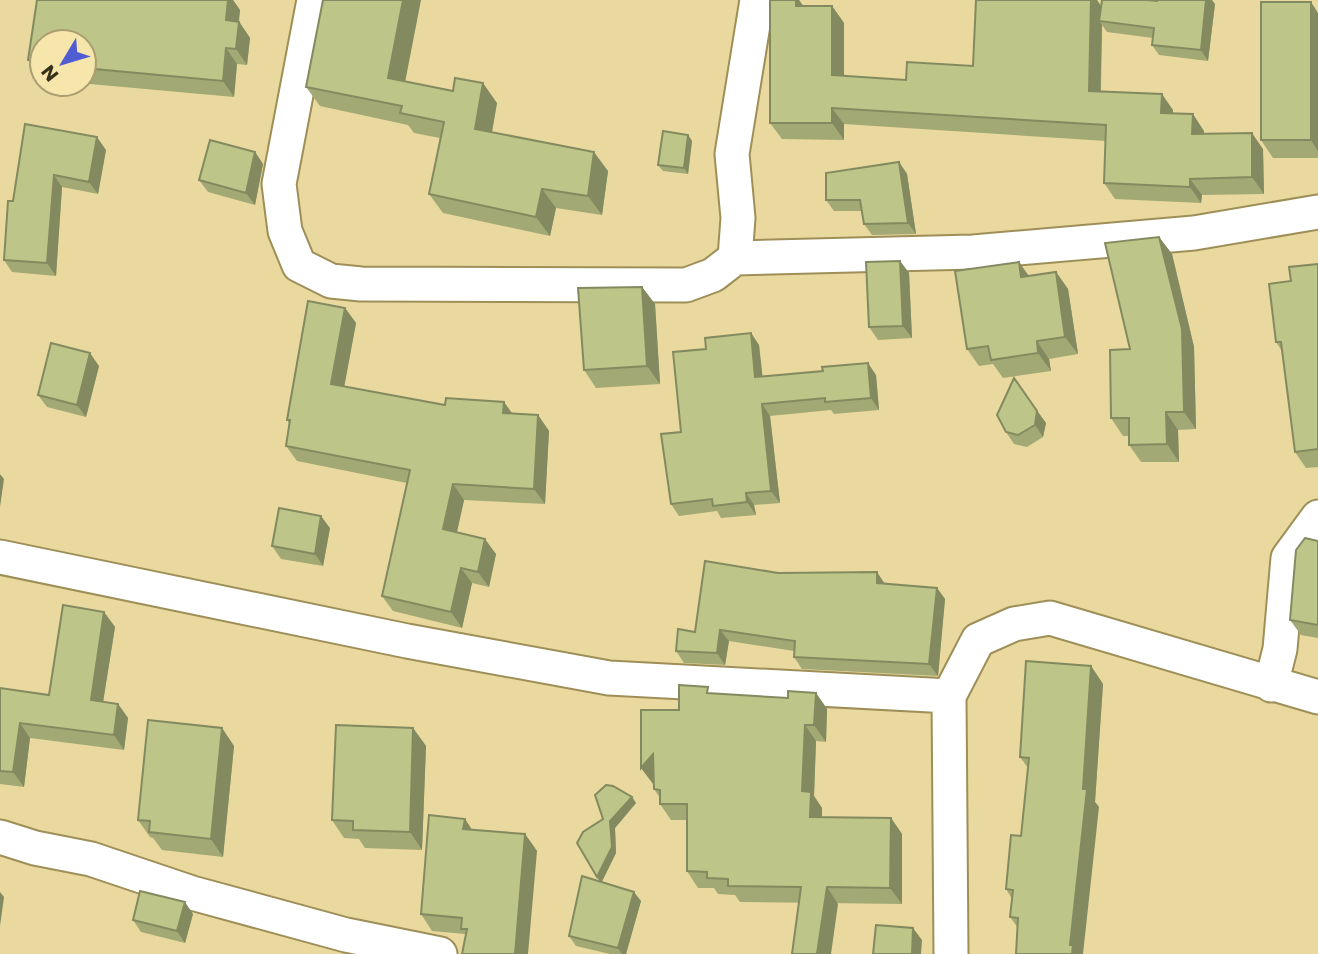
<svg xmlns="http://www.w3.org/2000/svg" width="1318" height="954" viewBox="0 0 1318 954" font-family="Poppins,sans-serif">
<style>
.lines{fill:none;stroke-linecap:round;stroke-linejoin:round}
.minor-casing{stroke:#9e8f58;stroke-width:37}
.minor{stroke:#fff;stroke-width:33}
.wall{fill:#a3a975}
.shaded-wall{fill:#848a5f}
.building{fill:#bdc588;stroke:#848a5f;stroke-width:2}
</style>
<rect width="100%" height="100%" fill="#e9d99f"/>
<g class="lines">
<defs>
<path id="minor" d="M 314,0 L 279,184 L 285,231 L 299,265 L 331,281 L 361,284 L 686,285 L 713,275 L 735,258 L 738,218 L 732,154 L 757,0
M 735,258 L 973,252 L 1194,233 L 1318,212
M 0,557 L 407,641 L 609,678 L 949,696
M 1271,685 L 1280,649 L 1288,558 L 1318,517
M 0,837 L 35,848 L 91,859 L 192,893 L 346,935 L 440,954
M 951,954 L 949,696 L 978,640 L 1014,624 L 1050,618 L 1318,697"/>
</defs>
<!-- minor casing -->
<use href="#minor" class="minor-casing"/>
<!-- minor -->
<use href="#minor" class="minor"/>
</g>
<!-- wall -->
<path class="wall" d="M 37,0 L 233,0 L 240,10 L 239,21 L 250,38 L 247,65 L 237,64 L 234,97 L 90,84 L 84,83 L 84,42 L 42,42 L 42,76 L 39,76 L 28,60 Z
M 770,0 L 799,0 L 803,6 L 832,6 L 844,23 L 844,76 L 906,80 L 973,66 L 1097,0 L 1101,7 L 1157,1 L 1215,4 L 1208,61 L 1159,55 L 1152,45 L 1153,38 L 1107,32 L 1102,25 L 1101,91 L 1173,110 L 1173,113 L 1204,131 L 1204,134 L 1263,149 L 1264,194 L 1202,195 L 1201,203 L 1115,199 L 1104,183 L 1106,141 L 844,124 L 844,140 L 782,139 L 770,123 Z
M 1318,13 L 1318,158 L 1273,158 L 1261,140 Z
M 405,81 L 497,103 L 492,132 L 608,171 L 602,215 L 556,208 L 550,236 L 443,213 L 429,194 L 440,138 L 414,133 L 408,125 L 320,106 L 306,87 Z
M 25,124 L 106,150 L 98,194 L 62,187 L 56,276 L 12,272 L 4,260 Z
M 688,135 L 692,141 L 688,174 L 663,171 L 658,165 Z
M 255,152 L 263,164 L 255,205 L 208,192 L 199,180 Z
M 899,162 L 907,174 L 916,234 L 872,235 L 864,224 L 862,211 L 834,211 L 826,200 Z
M 1159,237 L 1172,254 L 1194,347 L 1196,429 L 1178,430 L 1179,462 L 1141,462 L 1129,445 L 1129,436 L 1123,436 L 1111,418 L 1130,349 Z
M 900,261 L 909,273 L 912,338 L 878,340 L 869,327 Z
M 1019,262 L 1028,276 L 1056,272 L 1068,289 L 1078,354 L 1049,359 L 1051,371 L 1003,378 L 993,364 L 979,366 L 967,349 Z
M 1318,264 L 1318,467 L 1306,468 L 1295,452 L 1282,351 L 1276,342 L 1291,281 Z
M 642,287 L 655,304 L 660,384 L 596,388 L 584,370 Z
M 345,308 L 356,323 L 344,386 L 445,405 L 504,402 L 512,413 L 538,415 L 549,431 L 545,504 L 464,500 L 457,532 L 496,554 L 489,587 L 472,583 L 462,628 L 393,611 L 382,596 L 407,483 L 297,461 L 286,446 L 289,423 L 287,420 Z
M 751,333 L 759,345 L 762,376 L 876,375 L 879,410 L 834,414 L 831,410 L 770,416 L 780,503 L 754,505 L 756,515 L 721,518 L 717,511 L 679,516 L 671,504 L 681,432 L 706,349 Z
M 99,366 L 86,417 L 47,407 L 38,395 Z
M 1014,378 L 1046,423 L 1043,437 L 1027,447 L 1014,444 L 1006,432 Z
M 330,528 L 323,566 L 281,559 L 272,546 Z
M 1318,541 L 1318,638 L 1301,635 L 1290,620 Z
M 778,573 L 885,584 L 937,588 L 945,599 L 938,676 L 802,669 L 794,657 L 794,651 L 729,641 L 725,665 L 684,663 L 676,651 L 695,632 Z
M 104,612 L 115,627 L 103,702 L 118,704 L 128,718 L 124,750 L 30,738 L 24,787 L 0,784 L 0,688 L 49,695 Z
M 1091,666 L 1103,684 L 1095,802 L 1099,807 L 1018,928 L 1010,917 L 1012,899 L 1006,889 L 1021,836 L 1028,768 L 1020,757 Z
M 816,693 L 827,709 L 826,742 L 816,741 L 814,796 L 822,808 L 822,817 L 891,818 L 902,834 L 902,904 L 740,902 L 735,895 L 718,894 L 714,888 L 698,888 L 687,871 L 687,820 L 671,820 L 660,804 L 660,798 L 654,789 L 654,783 L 653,784 L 679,710 L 713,694 L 788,698 Z
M 222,728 L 234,746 L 223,857 L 162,850 L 153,838 L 150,837 L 138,820 Z
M 413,728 L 426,746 L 422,850 L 365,848 L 359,839 L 344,838 L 332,820 Z
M 632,797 L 636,803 L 615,828 L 616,853 L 602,882 L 641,901 L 626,954 L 610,954 L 576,946 L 569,936 L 600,882 L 597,877 L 603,819 Z
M 465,819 L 472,830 L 525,834 L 537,851 L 466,935 L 465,934 L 432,931 L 421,914 Z
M 193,914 L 185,943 L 141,932 L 133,920 Z"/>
<!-- shaded-wall -->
<path class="shaded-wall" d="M 222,0 L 233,0 L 240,10 L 237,36 L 226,20 Z
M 403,0 L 421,0 L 402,98 L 388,78 Z
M 796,0 L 799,0 L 808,13 L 796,6 Z
M 1091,0 L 1097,0 L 1103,9 L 1099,21 L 1102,25 L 1100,107 L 1089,91 Z
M 1206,0 L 1212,0 L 1215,4 L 1208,61 L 1201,50 Z
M 1311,2 L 1318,13 L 1318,151 L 1311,140 Z
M 832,6 L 844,23 L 844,91 L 832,75 Z
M 239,22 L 250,38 L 247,65 L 236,49 Z
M 226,48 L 237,64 L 234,97 L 223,81 Z
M 483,83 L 497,103 L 489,148 L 475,129 Z
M 1162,94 L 1173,110 L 1172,129 L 1161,113 Z
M 832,108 L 844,124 L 844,140 L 832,123 Z
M 1193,114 L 1204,131 L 1203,150 L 1192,134 Z
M 1252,133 L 1263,149 L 1264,194 L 1252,177 Z
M 688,135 L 692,141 L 688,174 L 684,168 Z
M 97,137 L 106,150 L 98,194 L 89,182 Z
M 255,152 L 263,164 L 255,205 L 246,193 Z
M 594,152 L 608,171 L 602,215 L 588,196 Z
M 899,162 L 907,174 L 916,234 L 908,223 Z
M 54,175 L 62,187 L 56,276 L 47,263 Z
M 1190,179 L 1202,195 L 1201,203 L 1190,187 Z
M 542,189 L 556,208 L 550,236 L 536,217 Z
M 1159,237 L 1172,254 L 1194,347 L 1196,429 L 1184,412 Z
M 900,261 L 909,273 L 912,338 L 903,326 Z
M 1019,262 L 1031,279 L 1021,277 Z
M 1056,272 L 1068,289 L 1078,354 L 1065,337 Z
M 642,287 L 655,304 L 660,384 L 647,366 Z
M 345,308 L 356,323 L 342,399 L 331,384 Z
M 751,333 L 759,345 L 764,389 L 755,377 Z
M 1037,341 L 1049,359 L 1051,371 L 1038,353 Z
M 90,353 L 99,366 L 86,417 L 77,405 Z
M 868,363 L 876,375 L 879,410 L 871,398 Z
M 504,402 L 515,418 L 503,413 Z
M 762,404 L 770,416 L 780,503 L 771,491 Z
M 1037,411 L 1046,423 L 1043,437 L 1035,425 Z
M 1166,412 L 1178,430 L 1179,462 L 1167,444 Z
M 538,415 L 549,431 L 545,504 L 534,489 Z
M 0,474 L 4,479 L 0,507 Z
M 453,484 L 464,500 L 454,545 L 443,529 Z
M 746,493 L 754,505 L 756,515 L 747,502 Z
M 321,516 L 330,528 L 323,566 L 315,554 Z
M 485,539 L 496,554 L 489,587 L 478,572 Z
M 461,568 L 472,583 L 462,628 L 451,612 Z
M 877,572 L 885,584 L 877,583 Z
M 937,588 L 945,599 L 938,676 L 929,664 Z
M 104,612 L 115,627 L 101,715 L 91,700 Z
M 720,630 L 729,641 L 725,665 L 717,653 Z
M 1091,666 L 1103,684 L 1095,802 L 1099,807 L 1083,954 L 1072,954 L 1070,945 Z
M 816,693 L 827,709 L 826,742 L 814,725 Z
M 118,704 L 128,718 L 124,750 L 114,735 Z
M 20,723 L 30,738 L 24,787 L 13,772 Z
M 805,725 L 816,741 L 814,796 L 822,808 L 822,833 L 810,817 L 802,791 Z
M 222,728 L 234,746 L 223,857 L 211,839 Z
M 413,728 L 426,746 L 422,850 L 410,832 Z
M 653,754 L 665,771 L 653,784 L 641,768 Z
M 632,797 L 636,803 L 615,828 L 616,853 L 601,883 L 597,877 L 610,821 Z
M 891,818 L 902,834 L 902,904 L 890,888 Z
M 465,819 L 476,836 L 463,829 Z
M 525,834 L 537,851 L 528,954 L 515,954 Z
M 827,887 L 838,904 L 831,954 L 817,954 Z
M 0,892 L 4,897 L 0,926 Z
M 634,892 L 641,901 L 626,954 L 622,954 L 618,948 Z
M 185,902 L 193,914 L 185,943 L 177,931 Z
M 913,928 L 922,940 L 921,954 L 912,954 Z"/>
<!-- building -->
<path class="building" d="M 37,0 L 228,0 L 226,20 L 239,22 L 236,49 L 226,48 L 223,81 L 84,68 L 84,42 L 42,42 L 42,62 L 28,60 Z
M 323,0 L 403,0 L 388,78 L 453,91 L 455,78 L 483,83 L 475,129 L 594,152 L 588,196 L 542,189 L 536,217 L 429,194 L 444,122 L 400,113 L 402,106 L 306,87 Z
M 770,0 L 796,0 L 796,6 L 832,6 L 832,75 L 906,80 L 907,62 L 973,66 L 976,0 L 1091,0 L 1089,91 L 1162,94 L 1161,113 L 1193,114 L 1192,134 L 1252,133 L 1252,177 L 1190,179 L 1190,187 L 1104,183 L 1106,125 L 832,108 L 832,123 L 770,123 Z
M 1102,0 L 1147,0 L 1157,1 L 1157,0 L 1206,0 L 1201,50 L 1152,45 L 1154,28 L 1099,21 Z
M 1261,2 L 1311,2 L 1311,140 L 1261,140 Z
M 25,124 L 97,137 L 89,182 L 54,175 L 47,263 L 4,260 L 8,201 L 13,201 Z
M 663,131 L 688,135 L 684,168 L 658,165 Z
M 210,140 L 255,152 L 246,193 L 199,180 Z
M 899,162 L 908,223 L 864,224 L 860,200 L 826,200 L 826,173 Z
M 1159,237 L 1182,329 L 1184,412 L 1166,412 L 1167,444 L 1129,445 L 1129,418 L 1111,418 L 1110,350 L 1130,349 L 1105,243 Z
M 900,261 L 903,326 L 869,327 L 866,262 Z
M 1019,262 L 1021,277 L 1056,272 L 1065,337 L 1037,341 L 1038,353 L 991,360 L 988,346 L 967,349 L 955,271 Z
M 1318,264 L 1318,449 L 1295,452 L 1281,342 L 1276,342 L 1269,284 L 1291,281 L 1289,267 Z
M 642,287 L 647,366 L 584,370 L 578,288 Z
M 308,301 L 345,308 L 331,384 L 445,405 L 446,398 L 504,402 L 503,413 L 538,415 L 534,489 L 453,484 L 443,529 L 485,539 L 478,572 L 461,568 L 451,612 L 382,596 L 410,470 L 286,446 L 290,420 L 287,420 Z
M 751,333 L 755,377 L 823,371 L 822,367 L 868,363 L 871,398 L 825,402 L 825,398 L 762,404 L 771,491 L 746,493 L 747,502 L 713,506 L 712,499 L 671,504 L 661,434 L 681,432 L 673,352 L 706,349 L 705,338 Z
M 51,343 L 90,353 L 77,405 L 38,395 Z
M 1014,378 L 1037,411 L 1035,425 L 1018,435 L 1006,432 L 997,415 Z
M 279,508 L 321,516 L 315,554 L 272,546 Z
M 1305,538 L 1318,541 L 1318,625 L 1290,620 L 1296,550 Z
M 705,561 L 778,573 L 877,572 L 877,583 L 937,588 L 929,664 L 794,657 L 795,641 L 720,630 L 717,653 L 676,651 L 678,629 L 695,632 Z
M 63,605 L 104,612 L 91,700 L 118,704 L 114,735 L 20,723 L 13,772 L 0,771 L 0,688 L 49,695 Z
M 1026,661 L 1091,666 L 1083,789 L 1087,789 L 1070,945 L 1073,945 L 1072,954 L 1016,954 L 1018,918 L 1010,917 L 1013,890 L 1006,889 L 1011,835 L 1021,836 L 1029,758 L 1020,757 Z
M 679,685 L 708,687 L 707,693 L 788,698 L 788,691 L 816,693 L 814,725 L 805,725 L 802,791 L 811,792 L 810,817 L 891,818 L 890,888 L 827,887 L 817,954 L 792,954 L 801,887 L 728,886 L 728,879 L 707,878 L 707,872 L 687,871 L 687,804 L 660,804 L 660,790 L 654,789 L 653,754 L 641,768 L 641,710 L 679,710 Z
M 148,720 L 222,728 L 211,839 L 149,832 L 150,821 L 138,820 Z
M 336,725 L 413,728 L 410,832 L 353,830 L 353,821 L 332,820 Z
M 606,785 L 613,786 L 632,797 L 610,821 L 612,847 L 597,877 L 577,843 L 583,832 L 603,819 L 595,795 Z
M 429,815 L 465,819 L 463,829 L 525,834 L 515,954 L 462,954 L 467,929 L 461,929 L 462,918 L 421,914 Z
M 582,876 L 634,892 L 618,948 L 569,936 Z
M 140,891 L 185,902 L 177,931 L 133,920 Z
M 876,925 L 913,928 L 912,954 L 873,954 Z"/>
<!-- north arrow -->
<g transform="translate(63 63) rotate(232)"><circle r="33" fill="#f6e6ac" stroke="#aa9e72" stroke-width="2"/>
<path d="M0-5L12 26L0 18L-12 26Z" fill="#505cd2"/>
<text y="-10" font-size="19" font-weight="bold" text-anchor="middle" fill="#38311a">N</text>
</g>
</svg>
